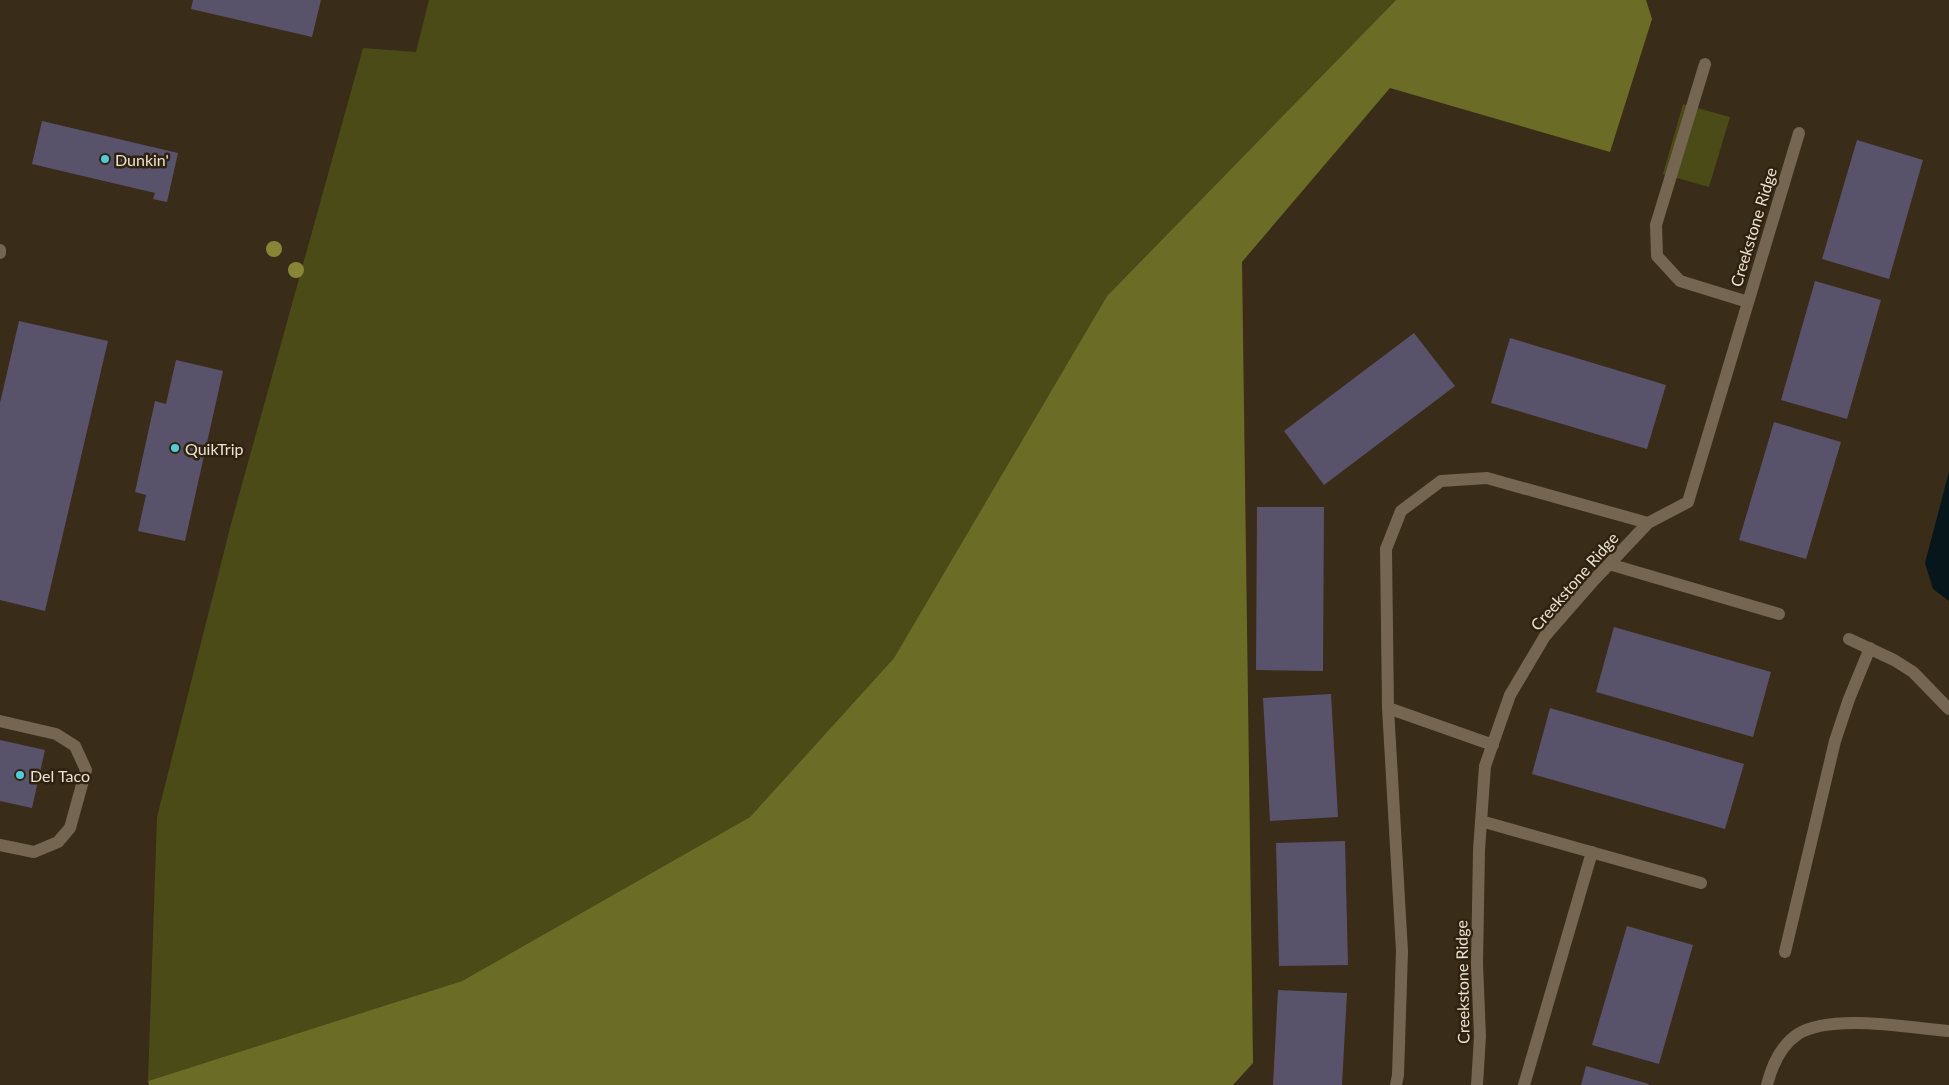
<svg xmlns="http://www.w3.org/2000/svg" width="1949" height="1085" viewBox="0 0 1949 1085" font-family="Lato,sans-serif">
<style>
.green{fill:#4a4b17}
.forest{fill:#6b6d26}
.water{fill:#07161b}
.building{fill:#58536a}
.lines{fill:none;stroke-linecap:round;stroke-linejoin:round}
.minor{stroke:#746650;stroke-width:12}
.tree{fill:#898537}
.poi-dot{fill:#52cbd9;stroke:#2f220e;stroke-width:2}
.labels{text-anchor:middle;dominant-baseline:central;stroke-width:5;stroke-linejoin:round;paint-order:stroke}
.poi-label{font-size:16px;fill:#eae2d5;stroke:#2f220e;text-anchor:start}
.street-label{font-size:16px;fill:#eae2d5;stroke:#2f220e}
</style>
<rect width="100%" height="100%" fill="#392c18"/>
<!-- green -->
<path class="green" d="M 429,0 L 1396,0 L 1107,296 L 894,658 L 750,817 L 462,981 L 148,1081 L 157,817 L 231,524 L 363,48 L 416,52 Z
M 1683,104 L 1730,117 L 1709,187 L 1663,174 Z"/>
<!-- forest -->
<path class="forest" d="M 1396,0 L 1646,0 L 1652,19 L 1610,152 L 1390,88 L 1242,262 L 1253,1063 L 1233,1085 L 149,1085 L 148,1081 L 462,981 L 750,817 L 894,658 L 1107,296 Z"/>
<!-- water -->
<path class="water" d="M 1949,472 L 1949,601 L 1933,589 L 1925,563 Z"/>
<!-- building -->
<path class="building" d="M 193,0 L 321,0 L 312,37 L 191,9 Z
M 42,121 L 178,153 L 167,202 L 153,199 L 155,193 L 32,164 Z
M 1857,140 L 1923,160 L 1889,279 L 1822,259 Z
M 1815,281 L 1881,300 L 1847,419 L 1781,400 Z
M 19,321 L 108,341 L 45,611 L 0,600 L 0,403 Z
M 1414,333 L 1455,386 L 1324,485 L 1284,431 Z
M 1510,338 L 1666,385 L 1647,449 L 1491,403 Z
M 176,360 L 223,371 L 185,541 L 138,531 L 146,495 L 135,492 L 155,401 L 166,404 Z
M 1774,422 L 1841,442 L 1806,559 L 1739,540 Z
M 1257,507 L 1324,507 L 1323,671 L 1256,670 Z
M 1614,627 L 1771,672 L 1753,737 L 1596,692 Z
M 1331,694 L 1338,817 L 1270,821 L 1263,698 Z
M 1550,708 L 1744,764 L 1725,829 L 1532,774 Z
M 0,740 L 45,750 L 32,808 L 0,801 Z
M 1345,841 L 1348,965 L 1279,966 L 1276,843 Z
M 1627,926 L 1693,945 L 1659,1064 L 1592,1045 Z
M 1278,990 L 1347,993 L 1342,1085 L 1273,1085 Z
M 1586,1066 L 1649,1084 L 1649,1085 L 1581,1085 Z"/>
<g class="lines">
<!-- minor -->
<path class="minor" d="M 1705,64 L 1656,225 L 1657,256 L 1680,281 L 1748,302
M 0,250 L 0,253
M 1609,564 L 1779,614
M 1849,639 L 1894,660 L 1913,672 L 1949,709
M 1388,708 L 1402,951 L 1398,1075 L 1396,1085
M 0,721 L 56,734 L 75,746 L 86,770 L 70,828 L 58,842 L 34,852 L 0,845
M 1493,745 L 1388,708 L 1386,549 L 1401,511 L 1441,481 L 1487,478 L 1648,523
M 1481,821 L 1701,883
M 1785,952 L 1835,741 L 1849,699 L 1870,648
M 1477,1085 L 1480,1036 L 1477,964 L 1479,850 L 1485,766 L 1510,695 L 1545,636 L 1594,580 L 1648,523 L 1688,502 L 1799,133
M 1524,1085 L 1592,852
M 1767,1085 C 1772,1065 1780,1046 1798,1034 C 1832,1013 1910,1028 1949,1031"/>
</g>
<!-- trees -->
<g class="tree">
<circle cx="274" cy="249" r="8"/>
<circle cx="296" cy="270" r="8"/>
</g>
<!-- markers -->
<g class="poi-dot">
<circle cx="105" cy="159" r="5"/>
<circle cx="175" cy="448" r="5"/>
<circle cx="20" cy="775" r="5"/>
</g>
<g class="labels">
<!-- poi labels -->
<g class="poi-label">
<text x="115" y="159">Dunkin'</text>
<text x="185" y="448">QuikTrip</text>
<text x="30" y="775">Del Taco</text>
</g>
<!-- street labels -->
<g class="street-label">
<text transform="translate(1753 227) rotate(-73)">Creekstone Ridge</text>
<text transform="translate(1574 581) rotate(-49)">Creekstone Ridge</text>
<text transform="translate(1462 982) rotate(-91)">Creekstone Ridge</text>
</g>
</g>
</svg>
